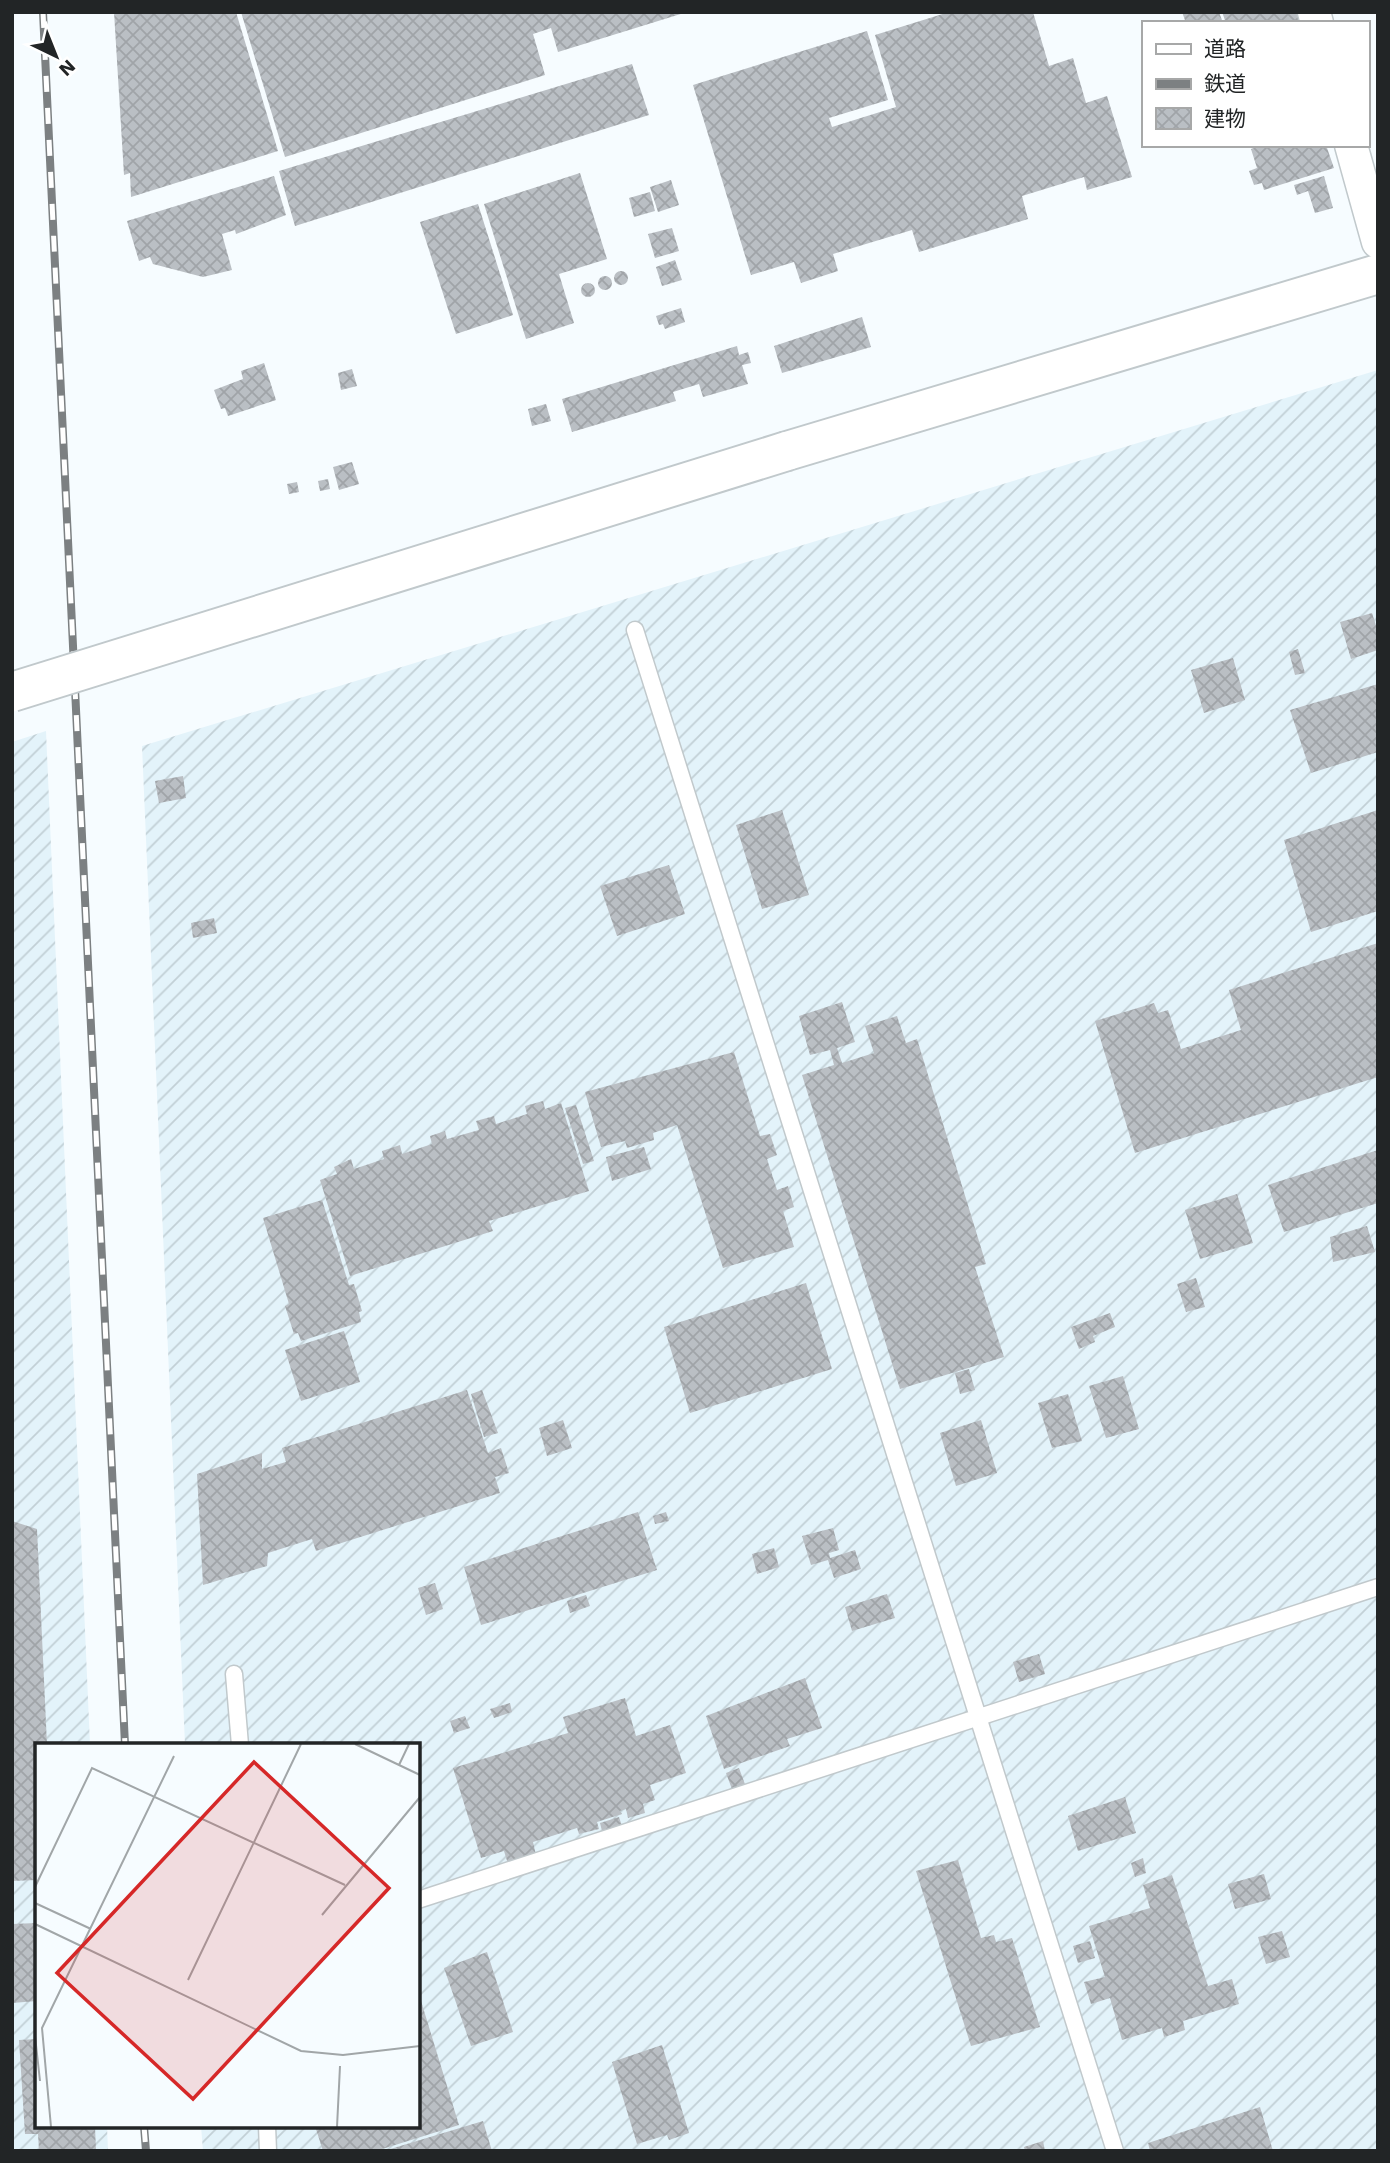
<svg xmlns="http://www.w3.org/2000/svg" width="1390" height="2163" viewBox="0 0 1390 2163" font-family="'Work Sans','Noto Sans JP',sans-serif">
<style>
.industrial{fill:url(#industrial-furrows)}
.building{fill:url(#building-cross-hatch)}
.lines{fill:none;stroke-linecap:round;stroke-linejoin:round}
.service-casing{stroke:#c1c9cc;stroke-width:19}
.minor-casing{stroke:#c1c9cc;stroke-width:35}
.tertiary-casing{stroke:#c1c9cc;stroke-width:42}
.service{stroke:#fff;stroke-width:16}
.minor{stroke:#fff;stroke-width:32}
.tertiary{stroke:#fff;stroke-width:38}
.rail-casing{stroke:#7c8082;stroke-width:8}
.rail{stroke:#fff;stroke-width:5;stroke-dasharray:16;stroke-linecap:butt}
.tertiary-bridge-casing{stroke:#c1c9cc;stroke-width:42;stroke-linecap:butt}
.tertiary-bridge{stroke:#fff;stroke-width:38}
.inset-road{fill:none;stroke:#a1a6a8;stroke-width:2}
.view{fill:#d62828;fill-opacity:0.15;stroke:#d62828;stroke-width:3.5}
.inset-edge{fill:none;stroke:#222526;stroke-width:3.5}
</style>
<defs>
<pattern id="industrial-furrows" width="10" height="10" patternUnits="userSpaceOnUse" patternTransform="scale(1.75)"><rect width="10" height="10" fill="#e3f3fa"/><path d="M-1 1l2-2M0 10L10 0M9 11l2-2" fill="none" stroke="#c2d0d6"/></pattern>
<pattern id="building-cross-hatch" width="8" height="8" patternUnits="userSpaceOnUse" patternTransform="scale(1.75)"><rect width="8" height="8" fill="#babfc4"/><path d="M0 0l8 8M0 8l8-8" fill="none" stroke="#a0a4a8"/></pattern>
</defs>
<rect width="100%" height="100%" fill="#f6fcff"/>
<!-- industrial -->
<path class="industrial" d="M 1378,370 L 1378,2151 L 203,2151 L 201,2126 L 418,2126 L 418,1745 L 185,1745 L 142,746 Z
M 46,731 L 90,1745 L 37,1745 L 37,2126 L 107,2126 L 108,2151 L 12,2151 L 12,742 Z"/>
<!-- building -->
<path class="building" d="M 114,12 L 236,12 L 278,151 L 131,197 L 130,173 L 124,175 Z
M 241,12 L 684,12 L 684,13 L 558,52 L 551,28 L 533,34 L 545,75 L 285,157 Z
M 949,12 L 1033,12 L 1049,66 L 1073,58 L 1086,103 L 1107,96 L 1132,177 L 1087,190 L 1084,177 L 1022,196 L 1028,219 L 919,252 L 912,230 L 833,254 L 838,271 L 801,283 L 794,262 L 751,275 L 693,85 L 867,31 L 888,100 L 829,118 L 832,127 L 896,107 L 875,35 Z
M 1182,12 L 1219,12 L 1223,23 L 1186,23 Z
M 1222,12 L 1301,12 L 1304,23 L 1226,23 Z
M 632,64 L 649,115 L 295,226 L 279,171 Z
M 1262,145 L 1326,145 L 1334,168 L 1264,190 L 1262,183 L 1254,185 L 1249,171 L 1257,168 L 1251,149 Z
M 580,173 L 607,259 L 559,274 L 574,323 L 526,339 L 484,204 Z
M 274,176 L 286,215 L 236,234 L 235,230 L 222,234 L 232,270 L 203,277 L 153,264 L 150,257 L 139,261 L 127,221 Z
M 1324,176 L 1333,208 L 1315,213 L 1308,191 L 1297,195 L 1294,185 Z
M 671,180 L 679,205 L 658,212 L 650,187 Z
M 650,192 L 655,211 L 634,217 L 629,198 Z
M 478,204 L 513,315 L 456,334 L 420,222 Z
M 672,228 L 679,251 L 655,258 L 648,234 Z
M 675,260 L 682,280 L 662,286 L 656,267 Z
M614 278a7 7 0 1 1 14 0a7 7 0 1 1-14 0Z
M598 283a7 7 0 1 1 14 0a7 7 0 1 1-14 0Z
M581 290a7 7 0 1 1 14 0a7 7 0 1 1-14 0Z
M 681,308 L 685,322 L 665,329 L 663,324 L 659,325 L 656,316 Z
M 862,317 L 871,347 L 782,373 L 774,346 Z
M 737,346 L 739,355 L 748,352 L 751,363 L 742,365 L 748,384 L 703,397 L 699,384 L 673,392 L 676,401 L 572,432 L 562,399 Z
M 264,363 L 276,400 L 228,416 L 225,408 L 221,409 L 214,390 L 243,379 L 241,371 Z
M 352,369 L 357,386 L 341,390 L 338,373 Z
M 546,404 L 551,421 L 532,426 L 528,409 Z
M 352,462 L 359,484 L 339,490 L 333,467 Z
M 328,479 L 330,489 L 320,491 L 318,481 Z
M 297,482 L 299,492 L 289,494 L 287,484 Z
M 1372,613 L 1378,632 L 1378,650 L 1351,659 L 1340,622 Z
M 1298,649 L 1305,673 L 1295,675 L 1289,652 Z
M 1233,658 L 1245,700 L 1204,713 L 1191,670 Z
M 1378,684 L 1378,752 L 1311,773 L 1290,710 Z
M 183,776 L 186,798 L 159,803 L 155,781 Z
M 782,810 L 809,895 L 762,909 L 736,825 Z
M 1378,810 L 1378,911 L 1311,932 L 1284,840 Z
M 669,865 L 685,914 L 617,936 L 600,886 Z
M 214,918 L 217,933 L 193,938 L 191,923 Z
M 1378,943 L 1378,1077 L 1135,1153 L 1095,1021 L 1154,1003 L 1158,1013 L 1168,1010 L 1181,1049 L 1241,1030 L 1229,990 Z
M 842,1002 L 855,1042 L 837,1048 L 842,1063 L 874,1053 L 865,1026 L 897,1016 L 906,1043 L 917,1039 L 986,1264 L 975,1267 L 1004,1357 L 900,1389 L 802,1075 L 834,1065 L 830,1050 L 810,1055 L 799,1016 Z
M 734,1052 L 760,1136 L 770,1134 L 777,1155 L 767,1159 L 777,1190 L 788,1186 L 794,1207 L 783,1211 L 794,1247 L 723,1268 L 677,1125 L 653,1133 L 654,1140 L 627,1148 L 625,1141 L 601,1147 L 585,1092 Z
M 543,1101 L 545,1109 L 561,1103 L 589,1191 L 489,1221 L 493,1231 L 350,1276 L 320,1180 L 337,1174 L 334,1167 L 351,1159 L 354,1169 L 384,1159 L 382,1151 L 400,1145 L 402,1154 L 432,1144 L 430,1136 L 445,1131 L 447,1139 L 479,1130 L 476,1121 L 494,1116 L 496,1124 L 527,1114 L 525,1106 Z
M 576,1105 L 594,1161 L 583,1164 L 565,1108 Z
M 644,1147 L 651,1169 L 612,1181 L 606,1157 Z
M 1378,1150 L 1378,1203 L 1284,1232 L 1268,1185 Z
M 1237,1194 L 1253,1243 L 1200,1259 L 1185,1210 Z
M 322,1200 L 349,1285 L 354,1284 L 362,1311 L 359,1312 L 361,1322 L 301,1341 L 298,1333 L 294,1334 L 285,1306 L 289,1304 L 263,1218 Z
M 1367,1226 L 1375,1252 L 1333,1262 L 1330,1237 Z
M 1196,1278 L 1205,1307 L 1186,1312 L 1177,1284 Z
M 806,1283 L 832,1369 L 690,1413 L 664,1327 Z
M 1110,1313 L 1115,1327 L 1093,1336 L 1095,1342 L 1079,1349 L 1071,1327 Z
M 344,1331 L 360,1382 L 301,1401 L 285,1350 Z
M 969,1369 L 975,1390 L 960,1394 L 955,1373 Z
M 1123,1376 L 1139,1429 L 1106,1438 L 1089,1386 Z
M 467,1390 L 488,1453 L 501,1448 L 509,1473 L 495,1477 L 500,1493 L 316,1551 L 312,1539 L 268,1553 L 267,1566 L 203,1585 L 197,1474 L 262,1453 L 262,1469 L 286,1462 L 282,1448 Z
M 482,1390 L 498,1433 L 484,1437 L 471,1394 Z
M 1068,1394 L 1082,1441 L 1052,1448 L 1038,1403 Z
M 563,1420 L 572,1448 L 547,1456 L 539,1428 Z
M 981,1420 L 997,1473 L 956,1486 L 940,1433 Z
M 638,1512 L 657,1570 L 481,1625 L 464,1567 Z
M 666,1512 L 669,1521 L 655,1524 L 653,1516 Z
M 12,1521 L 37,1529 L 47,1745 L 37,1745 L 37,1880 L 12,1881 Z
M 833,1528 L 839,1550 L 829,1553 L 830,1558 L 855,1550 L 861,1569 L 834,1578 L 828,1560 L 811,1565 L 802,1536 Z
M 774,1548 L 779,1567 L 757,1574 L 752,1554 Z
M 435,1583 L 443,1609 L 426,1615 L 418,1588 Z
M 887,1594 L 895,1618 L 852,1631 L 845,1607 Z
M 586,1595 L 590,1606 L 570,1613 L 567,1601 Z
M 1039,1654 L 1045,1674 L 1019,1682 L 1013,1662 Z
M 805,1678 L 822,1728 L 787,1739 L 790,1746 L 724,1769 L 706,1716 Z
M 625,1698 L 636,1736 L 670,1725 L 686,1773 L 650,1785 L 655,1800 L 643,1804 L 645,1813 L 628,1818 L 626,1809 L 620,1811 L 622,1814 L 597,1822 L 599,1829 L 579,1834 L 577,1828 L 533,1842 L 536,1855 L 508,1864 L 504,1851 L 481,1858 L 453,1768 L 568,1733 L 563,1717 Z
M 510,1703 L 512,1712 L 494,1718 L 490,1709 Z
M 465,1716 L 470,1728 L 454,1733 L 450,1721 Z
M 739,1768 L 746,1787 L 733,1792 L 726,1773 Z
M 1125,1797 L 1136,1833 L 1078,1851 L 1068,1816 Z
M 619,1817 L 623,1829 L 603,1835 L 600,1823 Z
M 1143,1858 L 1146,1873 L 1135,1877 L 1131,1863 Z
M 958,1860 L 981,1938 L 994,1935 L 996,1942 L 1012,1938 L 1040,2027 L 971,2046 L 916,1871 Z
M 1264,1874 L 1271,1899 L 1235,1909 L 1228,1884 Z
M 1172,1875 L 1208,1986 L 1232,1979 L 1239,2004 L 1183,2021 L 1185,2030 L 1164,2037 L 1162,2028 L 1122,2040 L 1110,1998 L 1091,2004 L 1084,1982 L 1105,1977 L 1089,1926 L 1150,1908 L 1143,1885 Z
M 37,1923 L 37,2001 L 12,2003 L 12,1924 Z
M 1282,1931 L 1290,1957 L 1266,1964 L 1258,1937 Z
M 1090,1941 L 1095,1958 L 1078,1963 L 1073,1946 Z
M 487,1952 L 513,2032 L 471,2046 L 444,1968 Z
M 421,2001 L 459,2125 L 376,2151 L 323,2151 L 315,2126 L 418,2126 L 418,2002 Z
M 37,2039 L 37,2126 L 95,2126 L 96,2151 L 39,2151 L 38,2134 L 25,2134 L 19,2040 Z
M 662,2045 L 689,2133 L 669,2140 L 667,2135 L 637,2144 L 612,2062 Z
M 1260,2107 L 1273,2151 L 1150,2151 L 1148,2143 Z
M 483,2121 L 492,2151 L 387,2151 L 387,2150 Z
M 1043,2141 L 1045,2151 L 1025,2151 L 1024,2147 Z"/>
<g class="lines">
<defs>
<path id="service" d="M 635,630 L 1115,2151
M 234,1674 L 240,1745
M 418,1900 L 1378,1587
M 267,2126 L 268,2151"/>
<path id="minor" d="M 1314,12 L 1317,23
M 1351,145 L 1378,242"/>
<path id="tertiary" d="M 787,451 L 1378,274"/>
</defs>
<!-- service casing -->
<use href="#service" class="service-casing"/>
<!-- minor casing -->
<use href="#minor" class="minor-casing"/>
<!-- tertiary casing -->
<use href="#tertiary" class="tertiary-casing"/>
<!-- service -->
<use href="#service" class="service"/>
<!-- minor -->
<use href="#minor" class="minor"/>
<!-- tertiary -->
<use href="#tertiary" class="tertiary"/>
<defs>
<path id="rail" d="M 43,12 L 125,1745
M 144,2126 L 146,2151"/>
</defs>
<!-- rail casing -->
<use href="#rail" class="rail-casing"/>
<!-- rail -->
<use href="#rail" class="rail"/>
<defs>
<path id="tertiary-bridge" d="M 12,692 L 787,451"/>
</defs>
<!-- tertiary-bridge casing -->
<use href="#tertiary-bridge" class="tertiary-bridge-casing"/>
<!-- tertiary-bridge -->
<use href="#tertiary-bridge" class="tertiary-bridge"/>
</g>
<!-- overview -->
<g transform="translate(35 1743)">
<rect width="385" height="385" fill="#f6fcff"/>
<path class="inset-road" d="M 320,1 L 385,32M 364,22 L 374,1M 0,144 L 57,25 L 310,142M 0,160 L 56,186M 287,172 L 385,54M 0,181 L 266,308 L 308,312 L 385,303M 153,237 L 266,1M 0,293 L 5,338M 16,384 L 7,285 L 139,13M 302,384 L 305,323"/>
<path class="view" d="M 219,19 L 354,145 L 158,356 L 22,230 Z"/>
<rect width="385" height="385" class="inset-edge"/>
</g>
<!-- border -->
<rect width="1390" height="2163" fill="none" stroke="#222526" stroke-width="28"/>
<!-- legend -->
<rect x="1142" y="21" width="228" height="126" fill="#ffffff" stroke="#a7a8a8" stroke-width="2"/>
<rect x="1156" y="44" width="35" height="10" fill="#ffffff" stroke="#a7a8a8" stroke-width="2"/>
<text x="1204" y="56" font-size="21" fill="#222526">道路</text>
<rect x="1156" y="79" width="35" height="10" fill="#7c8082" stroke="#a7a8a8" stroke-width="2"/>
<text x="1204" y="91" font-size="21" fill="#222526">鉄道</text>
<rect x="1156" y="108" width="35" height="21" fill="url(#building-cross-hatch)" stroke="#a7a8a8" stroke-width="2"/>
<text x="1204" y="126" font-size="21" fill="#222526">建物</text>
<!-- north arrow -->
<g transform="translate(56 56) rotate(137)" stroke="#ffffff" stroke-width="5" paint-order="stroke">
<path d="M0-5L12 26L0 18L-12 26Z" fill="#222526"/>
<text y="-10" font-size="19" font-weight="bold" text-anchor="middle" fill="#222526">N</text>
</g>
</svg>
